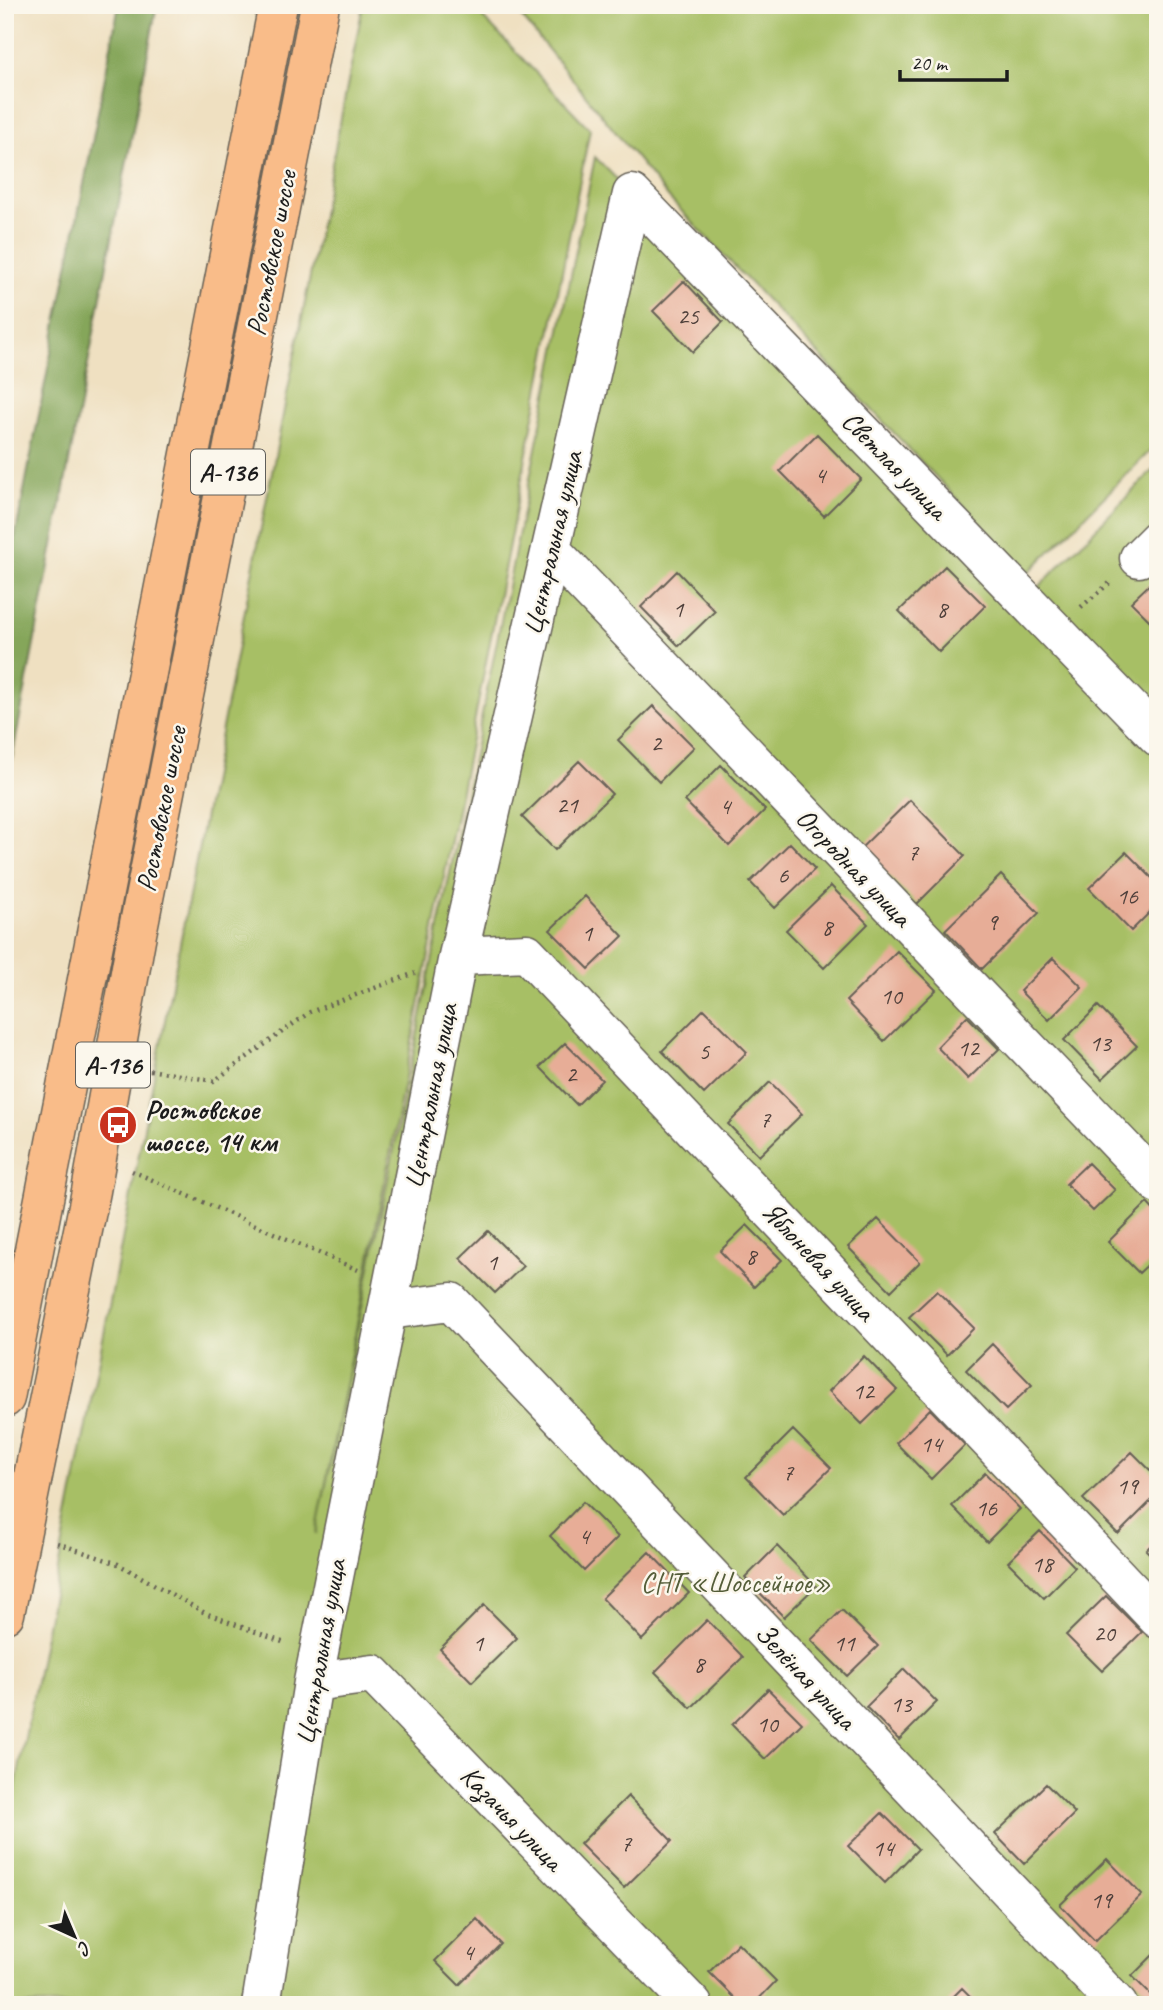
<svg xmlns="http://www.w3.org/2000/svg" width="1163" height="2010" viewBox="0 0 1163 2010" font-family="Caveat,sans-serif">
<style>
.green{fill:#a7bf65;stroke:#626e40;stroke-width:2}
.forest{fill:#85a65a;stroke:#50613b;stroke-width:2}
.building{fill:#e7ad97}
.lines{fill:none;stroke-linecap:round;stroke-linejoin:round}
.minor-casing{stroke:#666156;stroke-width:41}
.highway-casing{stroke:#666156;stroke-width:41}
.path{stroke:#666156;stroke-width:4.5;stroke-dasharray:2 5;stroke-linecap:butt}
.minor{stroke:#fff;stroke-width:38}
.highway{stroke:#f9bc89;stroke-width:38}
.labels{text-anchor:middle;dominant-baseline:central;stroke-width:5;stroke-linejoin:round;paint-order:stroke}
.number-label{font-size:24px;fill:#4f403b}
.shield{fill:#fbf7ec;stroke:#5f5e5a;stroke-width:2}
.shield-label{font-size:26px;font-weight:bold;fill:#1c1c1c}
.street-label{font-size:28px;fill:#1c1c1c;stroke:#fbf7ec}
.poi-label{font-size:28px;font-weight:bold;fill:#1c1c1c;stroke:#fbf7ec;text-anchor:start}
.park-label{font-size:28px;fill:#545d39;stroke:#fbf7ec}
</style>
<rect width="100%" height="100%" fill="#fbf7ec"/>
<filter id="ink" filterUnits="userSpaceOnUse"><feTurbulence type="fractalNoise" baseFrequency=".0143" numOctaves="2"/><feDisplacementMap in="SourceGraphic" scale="14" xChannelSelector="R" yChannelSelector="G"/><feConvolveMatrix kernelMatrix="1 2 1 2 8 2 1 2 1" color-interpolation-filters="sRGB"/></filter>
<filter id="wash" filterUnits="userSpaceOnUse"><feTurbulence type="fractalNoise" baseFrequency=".00686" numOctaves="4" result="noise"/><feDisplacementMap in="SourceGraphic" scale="28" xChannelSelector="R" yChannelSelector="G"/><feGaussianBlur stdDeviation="1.57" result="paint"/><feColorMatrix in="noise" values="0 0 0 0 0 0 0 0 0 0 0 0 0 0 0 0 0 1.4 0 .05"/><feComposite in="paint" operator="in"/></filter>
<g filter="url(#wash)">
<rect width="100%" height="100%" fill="#efe0c1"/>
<!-- green -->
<path class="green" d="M 363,5 L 471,5 L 590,129 L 316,1534 L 595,157 L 1029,597 L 1158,465 L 1158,2005 L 5,2005 L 5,1841 Z
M 512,5 L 1158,5 L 1158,443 L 1028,573 L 669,198 Z"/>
<!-- forest -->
<path class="forest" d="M 119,5 L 157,5 L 5,795 L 5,588 Z"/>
<g id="blocks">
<!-- building -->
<path class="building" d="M 684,281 L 723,322 L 693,352 L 653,311 Z
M 817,434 L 861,479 L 824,516 L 780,471 Z
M 945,566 L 985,606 L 939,652 L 899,611 Z
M 677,571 L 715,611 L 679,646 L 641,607 Z
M 1158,576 L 1158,629 L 1131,602 Z
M 653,706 L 694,747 L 659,782 L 618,740 Z
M 579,761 L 612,794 L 555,850 L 522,817 Z
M 721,765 L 765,810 L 729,846 L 685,801 Z
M 910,800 L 965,856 L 917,904 L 861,848 Z
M 790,843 L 815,869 L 775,908 L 750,882 Z
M 1126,852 L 1158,884 L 1158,904 L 1131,931 L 1089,888 Z
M 1001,875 L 1039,913 L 982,969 L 945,930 Z
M 831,886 L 868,924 L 824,968 L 786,930 Z
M 585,896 L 623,936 L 589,969 L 550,930 Z
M 897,951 L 936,990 L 884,1041 L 846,1001 Z
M 1053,958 L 1082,987 L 1049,1020 L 1020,991 Z
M 1098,1006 L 1137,1046 L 1102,1079 L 1064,1040 Z
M 704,1009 L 747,1052 L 704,1094 L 662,1051 Z
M 967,1016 L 999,1049 L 968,1079 L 937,1047 Z
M 565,1043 L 602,1080 L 577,1105 L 540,1067 Z
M 770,1082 L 802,1114 L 759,1156 L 728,1124 Z
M 1088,1163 L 1115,1190 L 1093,1211 L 1066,1184 Z
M 1147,1203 L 1158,1215 L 1158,1255 L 1139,1273 L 1108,1242 Z
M 878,1219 L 920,1262 L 891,1291 L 848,1247 Z
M 747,1225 L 782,1260 L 754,1287 L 720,1251 Z
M 488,1231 L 523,1266 L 495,1293 L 460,1258 Z
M 937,1291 L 974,1328 L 947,1355 L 909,1317 Z
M 992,1344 L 1032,1385 L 1006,1410 L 966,1370 Z
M 864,1356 L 897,1390 L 862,1424 L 829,1391 Z
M 930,1409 L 965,1445 L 931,1479 L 896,1443 Z
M 793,1430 L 831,1468 L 783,1515 L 746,1477 Z
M 1132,1452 L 1158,1478 L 1158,1494 L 1118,1534 L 1083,1499 Z
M 985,1473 L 1020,1509 L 987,1542 L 952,1506 Z
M 583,1502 L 618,1537 L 584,1571 L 550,1536 Z
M 1040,1531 L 1075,1567 L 1044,1598 L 1008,1562 Z
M 1158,1538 L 1158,1562 L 1146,1550 Z
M 777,1546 L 816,1586 L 784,1617 L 745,1578 Z
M 649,1552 L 689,1593 L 642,1640 L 602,1598 Z
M 1106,1596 L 1142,1632 L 1102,1671 L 1066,1635 Z
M 484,1605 L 517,1638 L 472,1682 L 440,1649 Z
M 842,1610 L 878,1646 L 847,1676 L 811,1640 Z
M 707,1620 L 743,1657 L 691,1708 L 655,1672 Z
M 904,1669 L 937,1702 L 899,1740 L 866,1707 Z
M 768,1689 L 802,1723 L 765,1759 L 732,1725 Z
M 1046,1784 L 1075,1813 L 1024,1864 L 995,1834 Z
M 628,1796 L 672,1841 L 624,1888 L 580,1844 Z
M 882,1813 L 918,1849 L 885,1883 L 848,1846 Z
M 1107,1859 L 1142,1895 L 1095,1941 L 1060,1905 Z
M 477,1919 L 501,1944 L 459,1985 L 435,1961 Z
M 738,1943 L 776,1981 L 753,2005 L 742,2005 L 709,1972 Z
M 1158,1950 L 1158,2002 L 1132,1976 Z
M 962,1988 L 979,2005 L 945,2005 Z"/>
</g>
</g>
<g filter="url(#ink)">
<use href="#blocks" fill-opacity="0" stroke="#666156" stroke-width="2"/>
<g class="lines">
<defs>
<path id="minor" d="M 632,194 L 1158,737
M 551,550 L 1158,1184
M 1139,558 L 1158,539
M 458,956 L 527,953 L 1158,1619
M 388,1310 L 451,1302 L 1118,2005
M 313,1682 L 373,1674 L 693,2005
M 261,2005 L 313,1682 L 458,956 L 632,194"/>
<path id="highway" d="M 5,1398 L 278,5
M 5,1614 L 91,1191 L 136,939 L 320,5"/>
</defs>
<!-- minor casing -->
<use href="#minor" class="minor-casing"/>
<!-- highway casing -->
<use href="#highway" class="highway-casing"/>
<!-- path -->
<path class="path" d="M 1081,607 L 1112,581
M 150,1070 L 214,1081 L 310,1012 L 415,973
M 132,1171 L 358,1270
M 57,1543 L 118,1564 L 205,1613 L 285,1643"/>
<!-- minor -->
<use href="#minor" class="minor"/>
<!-- highway -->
<use href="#highway" class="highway"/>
</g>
</g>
<!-- icons -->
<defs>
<symbol id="bus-disc" viewBox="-11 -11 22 22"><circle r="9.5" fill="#c8321e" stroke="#fbf7ec"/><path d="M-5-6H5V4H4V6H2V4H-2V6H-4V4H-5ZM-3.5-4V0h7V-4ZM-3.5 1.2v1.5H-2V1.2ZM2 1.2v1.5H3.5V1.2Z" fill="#fff"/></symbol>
</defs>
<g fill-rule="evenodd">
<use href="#bus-disc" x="96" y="1103" width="44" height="44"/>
</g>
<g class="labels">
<!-- number labels -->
<g class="number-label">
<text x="688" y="316">25</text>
<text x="820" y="475">4</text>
<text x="678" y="609">1</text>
<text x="942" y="609">8</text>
<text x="656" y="743">2</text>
<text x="567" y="805">21</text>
<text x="725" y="806">4</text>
<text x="913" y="852">7</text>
<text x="783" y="875">6</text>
<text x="1127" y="896">16</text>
<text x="992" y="922">9</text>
<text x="827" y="927">8</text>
<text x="587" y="933">1</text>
<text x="891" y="996">10</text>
<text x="1100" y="1043">13</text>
<text x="968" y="1048">12</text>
<text x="704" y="1051">5</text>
<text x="571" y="1074">2</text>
<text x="765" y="1119">7</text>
<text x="751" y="1256">8</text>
<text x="492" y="1262">1</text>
<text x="863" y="1391">12</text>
<text x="931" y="1444">14</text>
<text x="788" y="1472">7</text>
<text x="1127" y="1486">19</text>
<text x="986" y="1508">16</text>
<text x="584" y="1536">4</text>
<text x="1042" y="1564">18</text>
<text x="1104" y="1633">20</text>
<text x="478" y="1643">1</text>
<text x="844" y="1643">11</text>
<text x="699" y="1664">8</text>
<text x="901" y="1704">13</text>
<text x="767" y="1724">10</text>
<text x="626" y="1843">7</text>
<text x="883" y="1848">14</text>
<text x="1101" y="1900">19</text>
<text x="468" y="1952">4</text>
</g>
<!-- shield labels -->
<g class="shield">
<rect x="191" y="449.5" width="74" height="45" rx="5"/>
<rect x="76" y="1042.5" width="74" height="45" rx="5"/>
</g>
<g class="shield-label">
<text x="228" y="472">А-136</text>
<text x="113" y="1065">А-136</text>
</g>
<!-- street labels -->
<g class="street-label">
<text transform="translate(271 253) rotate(-79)">Ростовское шоссе</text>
<text transform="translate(895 465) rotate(46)">Светлая улица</text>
<text transform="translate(552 543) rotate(-77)">Центральная улица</text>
<text transform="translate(161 809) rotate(-79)">Ростовское шоссе</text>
<text transform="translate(854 867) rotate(46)">Огородная улица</text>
<text transform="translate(430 1096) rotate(-79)">Центральная улица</text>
<text transform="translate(819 1261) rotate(47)">Яблоневая улица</text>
<text transform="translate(320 1652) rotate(-80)">Центральная улица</text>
<text transform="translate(806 1676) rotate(47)">Зелёная улица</text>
<text transform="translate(512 1818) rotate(46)">Казачья улица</text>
</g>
<!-- poi labels -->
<g class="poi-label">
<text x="145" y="1109">Ростовское<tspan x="145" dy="32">шоссе, 14 км</tspan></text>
</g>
<!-- park labels -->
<g class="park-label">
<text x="736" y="1582">СНТ «Шоссейное»</text>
</g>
</g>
<!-- margin -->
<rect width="1163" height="2010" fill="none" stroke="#fbf7ec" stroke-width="28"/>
<!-- north arrow -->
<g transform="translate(74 1936) rotate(136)" stroke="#fbf7ec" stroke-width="5" paint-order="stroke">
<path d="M0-5L12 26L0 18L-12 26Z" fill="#1c1c1c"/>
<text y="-10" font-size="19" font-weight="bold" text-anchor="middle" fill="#1c1c1c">С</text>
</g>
<!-- scale -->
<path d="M900 70v10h107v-10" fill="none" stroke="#1c1c1c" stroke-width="3.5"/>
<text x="911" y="70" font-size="21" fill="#1c1c1c" stroke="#fbf7ec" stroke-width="5" paint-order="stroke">20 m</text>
</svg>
